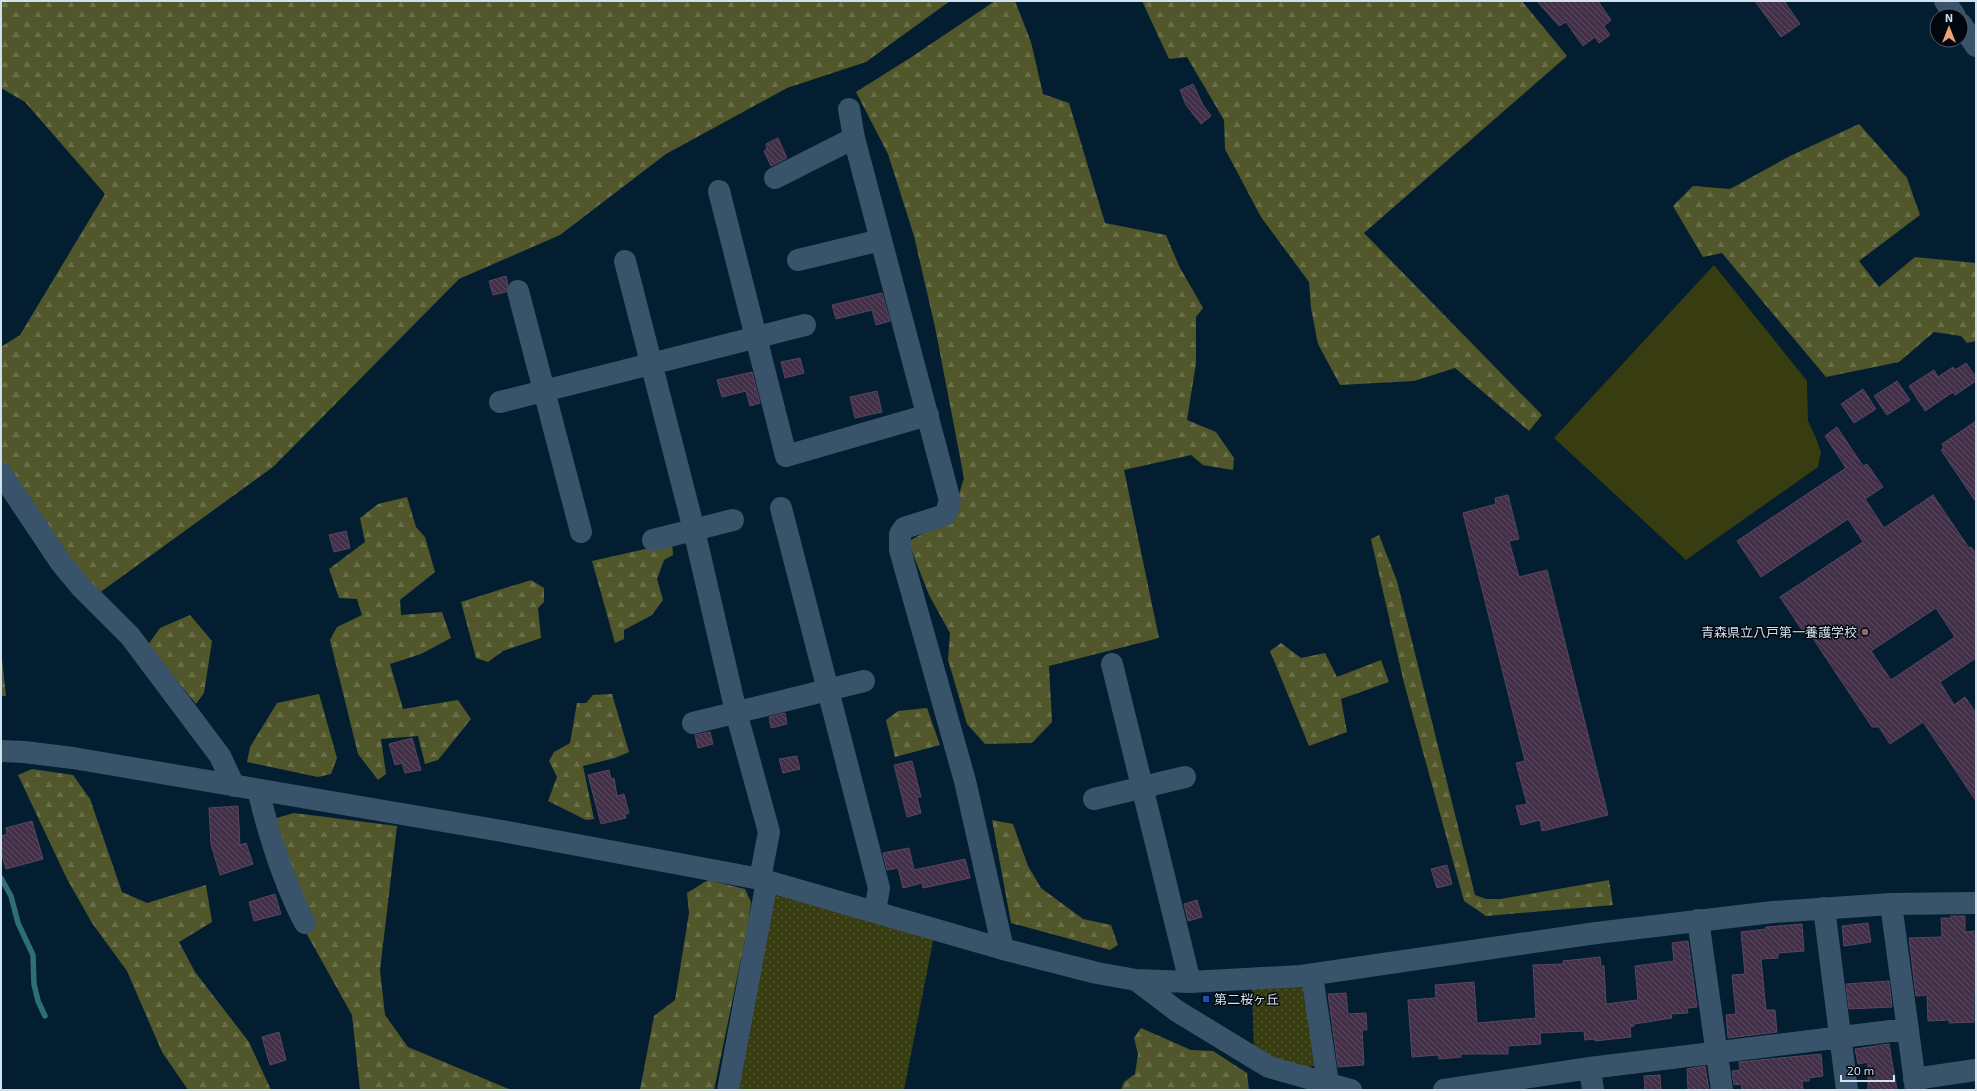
<svg xmlns="http://www.w3.org/2000/svg" width="1977" height="1091" viewBox="0 0 1977 1091" font-family="'Exo 2','Noto Sans JP',sans-serif">
<style>
.grass{fill:url(#grass-dots)}
.forest{fill:url(#forest-firs)}
.garden{fill:#373c11}
.lines{fill:none;stroke-linecap:round;stroke-linejoin:round}
.stream{stroke:#2e6f75;stroke-width:5.5}
.building{fill:url(#building-back-hatch);stroke:#59455f;fill-rule:evenodd}
.minor{stroke:#39546a;stroke-width:22}
.education-dot{fill:#8d6e63;stroke:#01070f;stroke-width:1.5}
.transit-dot{fill:#1a4fb4;stroke:#01070f;stroke-width:1.5}
.labels{text-anchor:middle;dominant-baseline:central;stroke-width:3;stroke-linejoin:round;paint-order:stroke}
.poi-label{font-size:13px;fill:#d2e1ee;stroke:#01070f;text-anchor:end}
</style>
<defs>
<pattern id="grass-dots" width="8" height="8" patternUnits="userSpaceOnUse"><rect width="8" height="8" fill="#373c11"/><path d="M2 2h.1M6 6h.1" fill="none" stroke="#535834" stroke-width="1.8" stroke-linecap="round"/></pattern>
<pattern id="forest-firs" width="22" height="20" patternUnits="userSpaceOnUse"><rect width="22" height="20" fill="#51572a"/><path d="M5 1l3.5 6h-7zM16 11l3.5 6h-7z" fill="#696f49"/></pattern>
<pattern id="building-back-hatch" width="6" height="6" patternUnits="userSpaceOnUse"><rect width="6" height="6" fill="#433048"/><path d="M-1 5l2 2M0 0l6 6M5-1l2 2" fill="none" stroke="#5d4e63"/></pattern>
</defs>
<rect width="100%" height="100%" fill="#031e30"/>
<!-- grass -->
<path class="grass" d="M 775,895 L 934,936 L 904,1090 L 739,1090 Z
M 1299,985 L 1310,993 L 1316,1062 L 1314,1066 L 1303,1068 L 1254,1050 L 1252,989 Z"/>
<!-- forest -->
<path class="forest" d="M 1,1 L 950,1 L 866,62 L 787,88 L 666,154 L 560,235 L 459,279 L 273,467 L 95,596 L 1,464 L 1,347 L 20,335 L 105,194 L 25,102 L 1,88 Z
M 995,1 L 1015,1 L 1031,42 L 1043,94 L 1069,103 L 1105,223 L 1166,235 L 1179,266 L 1203,308 L 1196,317 L 1196,363 L 1187,420 L 1216,432 L 1234,458 L 1233,470 L 1203,465 L 1191,455 L 1124,470 L 1159,638 L 1049,666 L 1052,722 L 1032,743 L 985,744 L 967,724 L 948,660 L 950,633 L 929,595 L 911,549 L 911,540 L 952,517 L 964,478 L 935,327 L 914,236 L 888,154 L 856,92 L 910,58 Z
M 1142,1 L 1522,1 L 1567,56 L 1364,233 L 1542,415 L 1529,431 L 1455,368 L 1414,381 L 1340,385 L 1318,344 L 1311,308 L 1309,282 L 1261,217 L 1225,149 L 1224,120 L 1187,57 L 1169,59 Z
M 1859,124 L 1907,178 L 1920,215 L 1859,261 L 1879,287 L 1915,257 L 1976,263 L 1976,341 L 1967,343 L 1961,336 L 1934,332 L 1899,362 L 1826,377 L 1722,253 L 1703,257 L 1673,206 L 1693,186 L 1730,189 L 1790,156 Z
M 407,497 L 416,527 L 425,537 L 435,572 L 400,600 L 401,615 L 442,612 L 451,638 L 421,654 L 390,664 L 403,709 L 458,700 L 471,719 L 438,760 L 425,764 L 418,736 L 381,739 L 386,774 L 378,780 L 358,754 L 330,640 L 337,627 L 362,615 L 357,599 L 339,598 L 329,569 L 365,542 L 360,518 L 378,504 Z
M 1379,535 L 1397,581 L 1475,895 L 1486,899 L 1501,899 L 1609,880 L 1613,905 L 1486,916 L 1464,901 L 1404,683 L 1371,539 Z
M 672,543 L 673,555 L 664,560 L 657,579 L 663,600 L 652,615 L 624,630 L 624,639 L 615,643 L 592,561 Z
M 531,580 L 544,588 L 544,602 L 538,608 L 541,638 L 503,651 L 488,662 L 476,658 L 461,602 Z
M 190,615 L 212,641 L 204,693 L 196,704 L 148,645 L 160,628 Z
M 1281,643 L 1301,658 L 1325,653 L 1337,677 L 1381,660 L 1389,682 L 1341,699 L 1347,732 L 1309,746 L 1270,651 Z
M 1,656 L 2,659 L 6,696 L 1,696 Z
M 319,694 L 337,758 L 331,774 L 318,777 L 247,762 L 250,747 L 277,703 Z
M 612,694 L 629,752 L 615,758 L 583,766 L 594,819 L 586,820 L 548,801 L 557,777 L 549,761 L 554,752 L 570,743 L 577,703 L 586,703 L 593,695 Z
M 927,708 L 940,745 L 895,757 L 886,720 L 898,711 Z
M 32,769 L 73,775 L 90,799 L 122,892 L 147,903 L 206,885 L 212,922 L 179,942 L 195,972 L 249,1042 L 271,1090 L 188,1090 L 162,1052 L 127,971 L 92,923 L 67,879 L 18,775 Z
M 294,813 L 397,826 L 380,970 L 385,1015 L 408,1047 L 511,1090 L 360,1090 L 352,1015 L 290,904 L 263,822 Z
M 992,820 L 1013,824 L 1028,866 L 1041,888 L 1083,919 L 1111,925 L 1118,945 L 1110,950 L 1011,923 Z
M 708,880 L 745,889 L 751,902 L 748,925 L 714,1090 L 640,1090 L 654,1016 L 675,1000 L 689,913 L 687,893 Z
M 1141,1028 L 1191,1050 L 1213,1051 L 1247,1073 L 1249,1090 L 1121,1090 L 1124,1082 L 1135,1074 L 1138,1054 L 1134,1038 Z"/>
<!-- garden -->
<path class="garden" d="M 1714,265 L 1807,381 L 1808,421 L 1816,438 L 1821,452 L 1818,467 L 1686,560 L 1554,438 Z"/>
<g class="lines">
<!-- stream -->
<path class="stream" d="M 1,878 L 11,896 L 18,923 L 33,955 L 34,984 L 38,1001 L 45,1016"/>
</g>
<!-- building -->
<path class="building" d="M 1537,1 L 1598,1 L 1611,20 L 1604,26 L 1610,35 L 1599,43 L 1595,37 L 1583,46 L 1566,22 L 1559,26 Z
M 1755,1 L 1784,1 L 1800,24 L 1781,37 Z
M 1193,84 L 1203,105 L 1211,116 L 1201,124 L 1186,105 L 1180,90 Z
M 778,138 L 787,158 L 771,166 L 764,151 L 767,149 L 766,144 Z
M 506,276 L 508,284 L 506,292 L 493,295 L 489,281 Z
M 882,293 L 890,321 L 876,325 L 872,310 L 836,319 L 832,305 Z
M 800,358 L 804,373 L 785,378 L 781,362 Z
M 1966,363 L 1976,377 L 1976,381 L 1955,395 L 1953,392 L 1925,411 L 1909,386 L 1934,370 L 1938,377 L 1953,367 L 1955,370 Z
M 752,372 L 760,403 L 750,406 L 746,391 L 722,397 L 717,380 Z
M 1897,381 L 1910,400 L 1887,415 L 1874,396 Z
M 1863,389 L 1876,409 L 1854,423 L 1841,404 Z
M 877,391 L 882,412 L 855,418 L 850,397 Z
M 1976,421 L 1976,502 L 1941,450 L 1944,448 L 1942,444 Z
M 1837,427 L 1863,466 L 1867,464 L 1883,487 L 1865,499 L 1884,528 L 1933,495 L 1969,548 L 1971,547 L 1976,554 L 1976,658 L 1940,682 L 1954,705 L 1965,697 L 1976,713 L 1976,801 L 1923,722 L 1890,744 L 1879,727 L 1872,727 L 1806,628 L 1802,630 L 1780,597 L 1863,542 L 1848,519 L 1761,577 L 1737,541 L 1846,468 L 1825,436 ZM 1936,608 L 1955,637 L 1891,680 L 1871,651 Z
M 1508,495 L 1519,539 L 1509,541 L 1519,577 L 1547,570 L 1608,815 L 1542,831 L 1540,820 L 1521,825 L 1516,806 L 1527,804 L 1516,763 L 1525,761 L 1463,513 L 1496,504 L 1495,498 Z
M 346,531 L 350,548 L 334,552 L 329,535 Z
M 785,713 L 787,724 L 771,728 L 769,717 Z
M 710,732 L 713,744 L 698,748 L 695,735 Z
M 412,738 L 421,770 L 405,773 L 402,763 L 395,765 L 389,744 Z
M 797,756 L 800,769 L 783,773 L 779,759 Z
M 912,761 L 921,797 L 917,797 L 921,813 L 907,817 L 894,765 Z
M 609,770 L 611,779 L 614,778 L 617,796 L 624,794 L 629,813 L 625,814 L 626,818 L 601,824 L 588,775 Z
M 238,806 L 240,845 L 246,843 L 253,864 L 220,875 L 211,844 L 209,808 Z
M 32,821 L 43,859 L 6,869 L 1,852 L 1,836 L 7,834 L 6,828 Z
M 909,848 L 914,870 L 965,859 L 970,878 L 923,888 L 922,883 L 903,888 L 898,868 L 887,870 L 883,853 Z
M 1447,865 L 1452,884 L 1437,888 L 1431,869 Z
M 275,894 L 281,914 L 254,921 L 249,902 Z
M 1197,900 L 1202,917 L 1188,921 L 1184,904 Z
M 1951,916 L 1965,916 L 1965,932 L 1976,931 L 1976,992 L 1974,993 L 1974,1022 L 1949,1023 L 1949,1020 L 1928,1021 L 1927,995 L 1916,996 L 1909,938 L 1942,937 L 1941,918 L 1951,918 Z
M 1868,923 L 1871,942 L 1844,946 L 1842,926 Z
M 1802,924 L 1804,951 L 1778,953 L 1778,958 L 1761,959 L 1766,1010 L 1775,1010 L 1777,1032 L 1728,1038 L 1726,1015 L 1736,1014 L 1732,975 L 1745,974 L 1741,932 L 1766,929 L 1766,927 Z
M 1688,941 L 1697,1007 L 1687,1008 L 1688,1013 L 1671,1014 L 1672,1018 L 1634,1024 L 1634,1026 L 1630,1027 L 1631,1037 L 1595,1041 L 1595,1039 L 1585,1040 L 1584,1031 L 1540,1033 L 1541,1044 L 1508,1046 L 1508,1054 L 1461,1054 L 1461,1057 L 1439,1059 L 1438,1055 L 1412,1057 L 1408,1000 L 1436,998 L 1435,985 L 1474,982 L 1477,1023 L 1536,1018 L 1533,965 L 1563,964 L 1563,961 L 1600,957 L 1601,966 L 1604,966 L 1606,1004 L 1638,1000 L 1635,966 L 1674,961 L 1672,943 Z
M 1889,981 L 1892,1007 L 1849,1009 L 1846,984 Z
M 1346,993 L 1348,1014 L 1366,1013 L 1367,1030 L 1362,1030 L 1364,1065 L 1338,1067 L 1328,994 Z
M 279,1032 L 286,1060 L 270,1065 L 262,1037 Z
M 1889,1044 L 1897,1090 L 1868,1090 L 1868,1062 L 1858,1064 L 1855,1049 Z
M 1821,1054 L 1823,1076 L 1809,1078 L 1809,1081 L 1802,1081 L 1803,1090 L 1742,1090 L 1741,1084 L 1734,1085 L 1732,1071 L 1740,1070 L 1739,1062 Z
M 1705,1066 L 1709,1090 L 1688,1090 L 1687,1069 Z
M 1660,1075 L 1661,1090 L 1645,1090 L 1644,1076 Z"/>
<g class="lines">
<!-- minor -->
<path class="minor" d="M 1945,1 L 1955,16
M 1961,24 L 1976,46
M 849,109 L 854,138 L 950,501 L 945,515 L 904,528 L 900,534 L 900,550 L 965,781 L 1003,949
M 775,178 L 854,138
M 719,191 L 786,456 L 928,415
M 798,260 L 881,240
M 625,261 L 694,530 L 736,712 L 769,832 L 760,879
M 518,291 L 581,532
M 500,402 L 805,325
M 1,473 L 61,563 L 81,587 L 130,636 L 220,756 L 234,786
M 781,508 L 879,888 L 875,911
M 653,540 L 733,520
M 1112,664 L 1190,982
M 693,723 L 864,681
M 1,751 L 24,752 L 73,758 L 502,831 L 760,879 L 1003,949 L 1097,973 L 1136,980 L 1190,982 L 1301,976 L 1596,933 L 1773,912 L 1891,904 L 1976,903
M 258,790 C 269,835 283,881 305,923
M 1094,799 L 1185,777
M 1891,904 L 1916,1090
M 1824,908 L 1847,1090
M 1698,920 L 1722,1090
M 1312,975 L 1328,1083
M 1136,980 L 1177,1011 L 1269,1067 L 1351,1090
M 1590,1068 L 1593,1090
M 1914,1079 L 1976,1070
M 728,1090 L 767,881
M 1444,1090 L 1590,1068 L 1907,1029"/>
</g>
<!-- markers -->
<circle class="education-dot" cx="1865" cy="632" r="4"/>
<rect class="transit-dot" x="1202" y="995" width="8" height="8" rx="2"/>
<g class="labels">
<!-- poi labels -->
<g class="poi-label">
<text x="1857" y="632">青森県立八戸第一養護学校</text>
<text x="1214" y="999" text-anchor="start">第二桜ヶ丘</text>
</g>
</g>
<!-- border -->
<rect width="1977" height="1091" fill="none" stroke="#d2e1ee" stroke-width="4"/>
<!-- north arrow -->
<g transform="translate(1949 28)"><circle r="19" fill="#01070f" stroke="#555e68"/>
<path d="M0-3L7 15L0 10L-7 15Z" fill="#f0a378"/>
<text y="-6" font-size="11" font-weight="bold" text-anchor="middle" fill="#d2e1ee">N</text>
</g>
<!-- scale -->
<path d="M1841 1075v6h53v-6" fill="none" stroke="#d2e1ee" stroke-width="2"/>
<text x="1847" y="1075" font-size="12" fill="#d2e1ee" stroke="#01070f" stroke-width="3" paint-order="stroke">20 m</text>
</svg>
